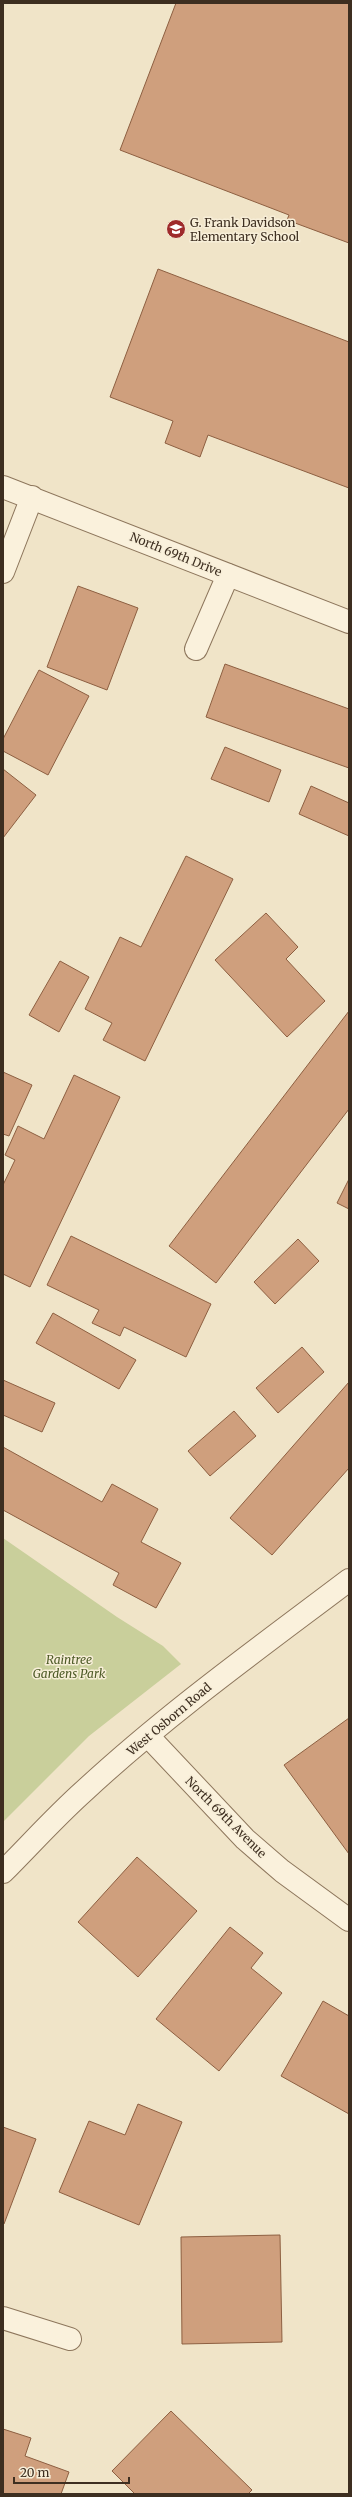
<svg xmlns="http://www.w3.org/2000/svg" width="352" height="2497" viewBox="0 0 352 2497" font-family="Merriweather,serif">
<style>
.green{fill:#c9cf9b}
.building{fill:#cf9f7d;stroke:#8d5f41}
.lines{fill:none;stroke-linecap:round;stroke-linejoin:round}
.service-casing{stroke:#8d765c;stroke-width:24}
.minor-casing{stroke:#8d765c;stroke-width:24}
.tertiary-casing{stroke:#8d765c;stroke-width:24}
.service{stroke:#faf1dc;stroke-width:22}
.minor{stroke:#faf1dc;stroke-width:22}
.tertiary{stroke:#faf1dc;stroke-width:22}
.labels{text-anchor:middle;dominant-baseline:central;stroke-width:3;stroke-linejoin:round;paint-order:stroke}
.poi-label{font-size:12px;fill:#3d2e20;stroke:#f7eed8;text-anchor:start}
.street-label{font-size:12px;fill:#3d2e20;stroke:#f7eed8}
.park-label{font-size:12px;font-style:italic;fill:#4d5a26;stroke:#f7eed8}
</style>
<rect width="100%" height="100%" fill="#f0e4c8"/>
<!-- green -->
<path class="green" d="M 3,1538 L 117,1617 L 163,1646 L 181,1664 L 89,1736 L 3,1822 Z"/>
<!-- building -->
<path class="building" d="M 176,3 L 349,3 L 349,243 L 287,220 L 289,215 L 120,150 Z
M 158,269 L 349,342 L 349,488 L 208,435 L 200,457 L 165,443 L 173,421 L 110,397 Z
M 78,586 L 138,608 L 107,690 L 47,667 Z
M 225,664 L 349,709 L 349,768 L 206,717 Z
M 39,670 L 89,696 L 48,775 L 3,751 L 3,739 Z
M 225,747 L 281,770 L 269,802 L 211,779 Z
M 3,769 L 36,795 L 3,838 Z
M 311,786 L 349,803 L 349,836 L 299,814 Z
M 186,856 L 233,879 L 145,1061 L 103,1040 L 112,1023 L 85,1009 L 120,937 L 141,947 Z
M 266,913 L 298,947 L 286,959 L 325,1001 L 287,1037 L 215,960 Z
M 60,961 L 89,977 L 59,1032 L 29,1015 Z
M 349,1011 L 349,1109 L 216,1283 L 169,1246 Z
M 3,1072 L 32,1085 L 9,1136 L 3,1134 Z
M 74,1075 L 120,1097 L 30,1287 L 3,1274 L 3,1185 L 15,1160 L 5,1155 L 18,1126 L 44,1139 Z
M 349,1179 L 349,1209 L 337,1203 Z
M 71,1236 L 211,1304 L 186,1357 L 124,1327 L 120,1336 L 92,1323 L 99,1310 L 47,1285 Z
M 298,1239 L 319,1261 L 275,1304 L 254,1282 Z
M 53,1313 L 136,1360 L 119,1389 L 36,1343 Z
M 302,1347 L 324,1372 L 278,1413 L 256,1388 Z
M 3,1380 L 55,1403 L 42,1432 L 3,1415 Z
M 349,1382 L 349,1468 L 272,1555 L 230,1518 Z
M 234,1411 L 256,1436 L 210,1476 L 188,1451 Z
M 3,1447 L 102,1502 L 112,1484 L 158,1509 L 141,1542 L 181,1563 L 156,1608 L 113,1585 L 119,1573 L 3,1510 Z
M 349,1718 L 349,1854 L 284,1765 Z
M 137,1857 L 197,1911 L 138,1977 L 78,1922 Z
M 230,1927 L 263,1953 L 251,1968 L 282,1993 L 219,2071 L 156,2019 Z
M 323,2001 L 349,2016 L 349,2114 L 281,2076 Z
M 138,2104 L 182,2122 L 139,2225 L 59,2192 L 89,2121 L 125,2135 Z
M 3,2127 L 36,2139 L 4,2224 L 3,2223 Z
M 280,2235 L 282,2342 L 182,2344 L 181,2237 Z
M 171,2411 L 252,2490 L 248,2494 L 135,2494 L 112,2471 Z
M 3,2429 L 31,2438 L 25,2456 L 69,2472 L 61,2494 L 3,2494 Z"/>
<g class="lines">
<defs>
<path id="service" d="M 196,649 L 228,575"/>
<path id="minor" d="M 3,487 L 349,622
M 3,572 L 32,497
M 148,1736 L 245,1839 L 282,1871 L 349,1920
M 3,2318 L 70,2339"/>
<path id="tertiary" d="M 3,1872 C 30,1845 56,1816 84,1791 C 167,1714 259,1648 349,1580"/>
</defs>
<!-- service casing -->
<use href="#service" class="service-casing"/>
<!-- minor casing -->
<use href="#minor" class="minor-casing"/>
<!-- tertiary casing -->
<use href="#tertiary" class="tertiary-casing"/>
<!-- service -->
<use href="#service" class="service"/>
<!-- minor -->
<use href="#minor" class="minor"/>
<!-- tertiary -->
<use href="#tertiary" class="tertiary"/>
</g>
<!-- icons -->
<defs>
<symbol id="school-disc" viewBox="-11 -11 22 22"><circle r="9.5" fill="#9e2a2b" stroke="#f7eed8"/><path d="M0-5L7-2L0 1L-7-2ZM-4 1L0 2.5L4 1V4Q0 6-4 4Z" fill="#fff"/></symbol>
</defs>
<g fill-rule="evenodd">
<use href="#school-disc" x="165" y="218" width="22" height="22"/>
</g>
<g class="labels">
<!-- poi labels -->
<g class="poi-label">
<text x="190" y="222">G. Frank Davidson<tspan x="190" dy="14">Elementary School</tspan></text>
</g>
<!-- street labels -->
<g class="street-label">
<text transform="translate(176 554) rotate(22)">North 69th Drive</text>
<text transform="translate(169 1719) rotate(-40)">West Osborn Road</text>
<text transform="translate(226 1817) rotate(45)">North 69th Avenue</text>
</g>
<!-- park labels -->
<g class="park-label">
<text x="69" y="1659">Raintree<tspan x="69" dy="14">Gardens Park</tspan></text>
</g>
</g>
<!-- border -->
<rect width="352" height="2497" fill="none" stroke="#3d2e20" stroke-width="8"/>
<!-- scale -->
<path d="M14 2477v6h115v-6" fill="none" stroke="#3d2e20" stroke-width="2"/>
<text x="20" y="2477" font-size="12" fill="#3d2e20" stroke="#f7eed8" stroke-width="3" paint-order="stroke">20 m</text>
</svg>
